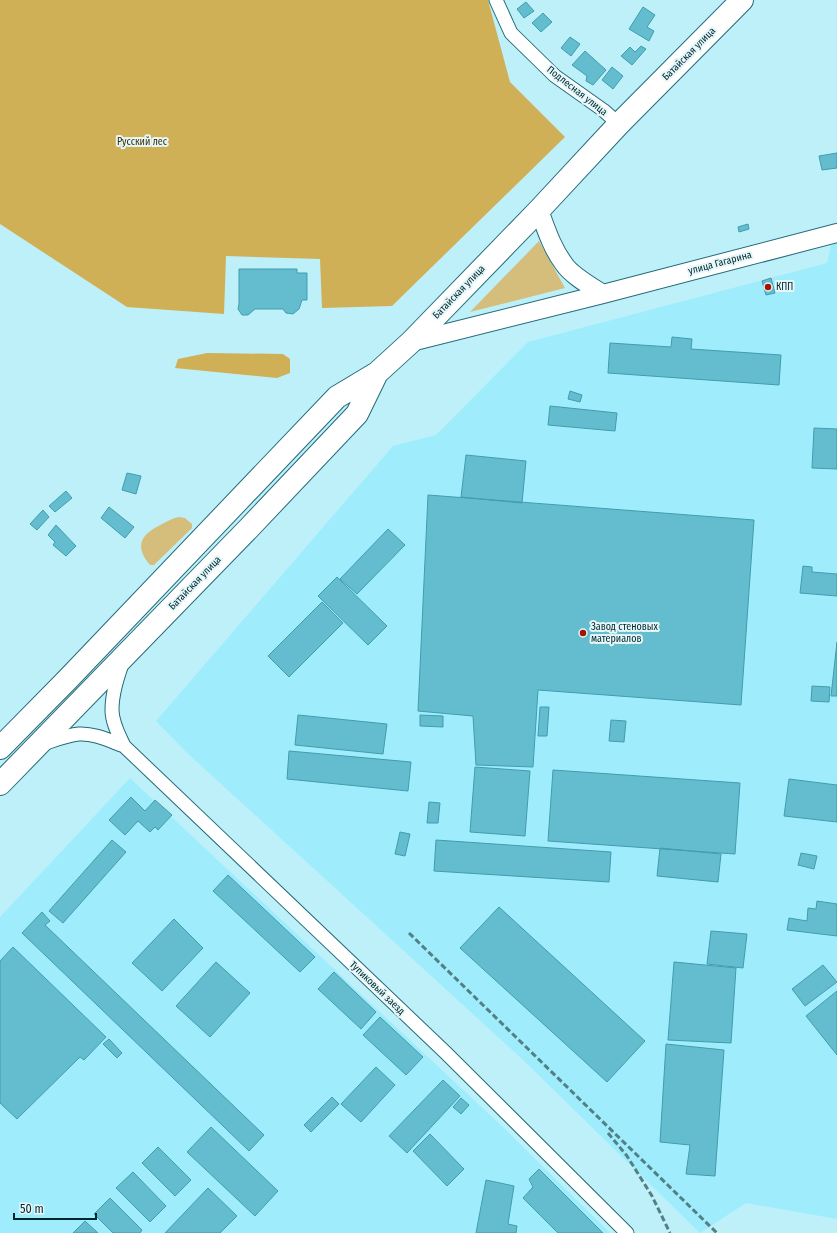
<svg xmlns="http://www.w3.org/2000/svg" width="837" height="1233" viewBox="0 0 837 1233" font-family="'Fira Sans Condensed',sans-serif">
<style>
.built{fill:#9fedfc}
.green{fill:#d5be7c}
.forest{fill:#cfb057}
.building{fill:#63bdce;stroke:#409dad}
.lines{fill:none;stroke-linecap:round;stroke-linejoin:round}
.street-casing{stroke:#236b77;stroke-width:15}
.secondary-casing{stroke:#236b77;stroke-width:20}
.highway-casing{stroke:#236b77;stroke-width:24}
.street{stroke:#fff;stroke-width:13}
.secondary{stroke:#fff;stroke-width:18}
.highway{stroke:#fff;stroke-width:22}
.rail{stroke:#537f86;stroke-width:3;stroke-dasharray:6 3;stroke-linecap:butt}
.poi-dot{fill:#a51301;stroke:#e6f7fa;stroke-width:1.5}
.labels{text-anchor:middle;dominant-baseline:central;stroke-width:4;stroke-linejoin:round;paint-order:stroke}
.street-label{font-size:10px;fill:#00272d;stroke:#e6f7fa}
.park-label{font-size:10px;fill:#382c03;stroke:#e6f7fa}
.poi-label{font-size:10px;fill:#00272d;stroke:#e6f7fa;text-anchor:start}
</style>
<rect width="100%" height="100%" fill="#bef0fa"/>
<!-- built -->
<path class="built" d="M 837,240 L 837,1219 L 746,1203 L 700,1233 L 521,1058 L 186,752 L 156,721 L 393,446 L 436,435 L 528,342 L 827,263 L 832,241 Z
M 130,778 L 505,1129 L 610,1233 L 0,1233 L 0,917 Z"/>
<!-- green -->
<path class="green" d="M 539,241 L 565,288 L 470,312 Z
M 179,517 L 185,518 L 192,524 L 192,528 L 154,565 L 150,565 C 133,545 142,534 162,524 C 168,521 173,518 179,517 Z"/>
<!-- forest -->
<path class="forest" d="M 0,0 L 488,0 L 510,82 L 565,137 L 392,306 L 322,308 L 320,259 L 226,256 L 224,314 L 127,307 L 0,224 Z
M 207,353 L 283,354 L 290,359 L 290,373 L 277,378 L 175,368 L 178,359 Z"/>
<!-- building -->
<path class="building" d="M 526,2 L 534,11 L 524,18 L 517,9 Z
M 643,7 L 655,15 L 647,27 L 654,31 L 649,41 L 629,29 Z
M 543,13 L 552,22 L 541,32 L 532,23 Z
M 570,37 L 580,44 L 571,56 L 561,48 Z
M 641,46 L 646,49 L 632,65 L 621,56 L 630,47 L 635,52 Z
M 585,51 L 606,70 L 593,85 L 586,81 L 587,76 L 572,65 Z
M 612,67 L 623,76 L 613,89 L 602,80 Z
M 837,153 L 837,168 L 822,170 L 819,156 Z
M 748,224 L 749,229 L 739,232 L 738,227 Z
M 239,269 L 297,269 L 297,273 L 307,273 L 307,300 L 302,300 L 299,309 L 293,314 L 286,313 L 283,309 L 255,309 L 248,315 L 242,315 L 238,309 L 239,304 Z
M 771,278 L 775,293 L 766,295 L 762,281 Z
M 672,337 L 692,339 L 691,349 L 781,355 L 779,385 L 608,373 L 610,343 L 671,347 Z
M 570,391 L 582,395 L 580,402 L 568,399 Z
M 550,406 L 617,413 L 615,431 L 548,425 Z
M 814,428 L 837,429 L 837,469 L 812,468 Z
M 466,455 L 526,461 L 522,503 L 461,497 Z
M 127,473 L 141,476 L 136,494 L 122,490 Z
M 66,491 L 72,498 L 55,512 L 49,506 Z
M 428,495 L 754,520 L 741,705 L 538,690 L 533,767 L 476,765 L 473,716 L 418,711 Z
M 109,507 L 134,527 L 125,538 L 101,518 Z
M 43,510 L 49,517 L 37,530 L 30,524 Z
M 56,525 L 76,546 L 66,556 L 53,545 L 55,542 L 48,535 Z
M 388,529 L 405,545 L 357,594 L 340,579 Z
M 803,566 L 812,567 L 812,572 L 837,574 L 837,596 L 800,593 Z
M 337,577 L 387,626 L 368,645 L 318,596 Z
M 322,602 L 343,623 L 289,677 L 268,656 Z
M 837,642 L 837,696 L 831,696 Z
M 812,686 L 830,687 L 829,702 L 811,701 Z
M 540,707 L 549,707 L 547,736 L 538,736 Z
M 298,715 L 387,724 L 383,754 L 295,745 Z
M 420,715 L 443,716 L 443,727 L 420,726 Z
M 611,720 L 626,721 L 624,742 L 609,741 Z
M 289,751 L 411,762 L 408,791 L 287,779 Z
M 475,767 L 530,771 L 525,836 L 470,832 Z
M 553,770 L 740,783 L 735,854 L 548,841 Z
M 789,779 L 837,785 L 837,822 L 784,816 Z
M 131,797 L 145,811 L 155,800 L 172,815 L 158,830 L 155,827 L 150,832 L 138,821 L 125,835 L 109,820 Z
M 429,802 L 440,803 L 438,823 L 427,823 Z
M 400,832 L 410,834 L 405,856 L 395,854 Z
M 112,840 L 126,852 L 63,923 L 49,911 Z
M 436,840 L 611,852 L 609,882 L 434,871 Z
M 660,848 L 721,854 L 718,882 L 657,876 Z
M 801,853 L 817,856 L 814,869 L 798,865 Z
M 228,875 L 315,957 L 300,972 L 213,891 Z
M 817,901 L 837,904 L 837,936 L 787,930 L 789,918 L 807,921 L 808,908 L 816,909 Z
M 499,907 L 645,1041 L 607,1082 L 460,948 Z
M 42,912 L 50,921 L 45,925 L 264,1135 L 249,1151 L 22,933 Z
M 174,919 L 203,948 L 162,991 L 132,963 Z
M 711,931 L 747,934 L 743,968 L 707,964 Z
M 13,947 L 106,1037 L 84,1060 L 80,1057 L 17,1119 L 0,1103 L 0,961 Z
M 216,962 L 250,993 L 210,1037 L 176,1006 Z
M 674,962 L 736,968 L 731,1043 L 668,1040 Z
M 823,965 L 837,982 L 805,1006 L 792,989 Z
M 334,972 L 376,1012 L 361,1029 L 318,989 Z
M 837,991 L 837,1055 L 806,1016 Z
M 380,1017 L 423,1057 L 406,1075 L 363,1035 Z
M 109,1039 L 122,1053 L 117,1058 L 103,1044 Z
M 666,1044 L 724,1050 L 715,1176 L 686,1174 L 690,1145 L 660,1142 Z
M 376,1067 L 395,1085 L 361,1122 L 341,1104 Z
M 443,1080 L 460,1096 L 407,1153 L 389,1136 Z
M 332,1097 L 339,1104 L 311,1132 L 304,1125 Z
M 461,1098 L 469,1105 L 461,1114 L 453,1107 Z
M 211,1127 L 278,1191 L 255,1216 L 187,1152 Z
M 430,1134 L 464,1169 L 447,1186 L 413,1151 Z
M 158,1147 L 191,1180 L 175,1196 L 142,1163 Z
M 539,1169 L 603,1233 L 558,1233 L 523,1198 L 533,1187 L 529,1179 Z
M 133,1172 L 166,1206 L 150,1222 L 116,1188 Z
M 486,1180 L 514,1186 L 508,1224 L 517,1226 L 516,1233 L 476,1233 Z
M 208,1188 L 237,1216 L 220,1233 L 165,1233 Z
M 110,1198 L 142,1230 L 140,1233 L 113,1233 L 94,1214 Z
M 85,1221 L 98,1233 L 73,1233 Z"/>
<g class="lines">
<defs>
<path id="street" d="M 496,0 L 511,33 L 555,76 L 603,110 L 619,124
M 122,664 C 117,679 112,694 112,710 C 112,723 119,735 124,746 L 446,1053 L 627,1233
M 43,744 C 55,740 67,735 79,734 C 94,733 110,741 124,746"/>
<path id="secondary" d="M 539,210 C 546,229 552,248 564,264 C 571,275 592,287 603,294
M 411,342 L 603,294 L 837,233"/>
<path id="highway" d="M 0,748 L 68,679 L 337,397 L 377,373 L 411,342 L 539,210 L 619,124 L 742,0
M 0,784 L 249,528 L 357,414 L 377,373"/>
</defs>
<!-- street casing -->
<use href="#street" class="street-casing"/>
<!-- secondary casing -->
<use href="#secondary" class="secondary-casing"/>
<!-- highway casing -->
<use href="#highway" class="highway-casing"/>
<!-- street -->
<use href="#street" class="street"/>
<!-- secondary -->
<use href="#secondary" class="secondary"/>
<!-- highway -->
<use href="#highway" class="highway"/>
<!-- rail -->
<path class="rail" d="M 409,933 L 717,1233
M 608,1133 L 627,1156 L 652,1196 L 670,1233"/>
</g>
<!-- markers -->
<g class="poi-dot">
<circle cx="768" cy="287" r="4"/>
<circle cx="583" cy="633" r="4"/>
</g>
<g class="labels">
<!-- street labels -->
<g class="street-label">
<text transform="translate(689 54) rotate(-45)">Батайская улица</text>
<text transform="translate(577 91) rotate(38)">Подлесная улица</text>
<text transform="translate(720 263) rotate(-15)">улица Гагарина</text>
<text transform="translate(459 292) rotate(-46)">Батайская улица</text>
<text transform="translate(195 583) rotate(-46)">Батайская улица</text>
<text transform="translate(377 988) rotate(44)">Тупиковый заезд</text>
</g>
<!-- park labels -->
<g class="park-label">
<text x="142" y="142">Русский лес</text>
</g>
<!-- poi labels -->
<g class="poi-label">
<text x="776" y="287">КПП</text>
<text x="591" y="627">Завод стеновых<tspan x="591" dy="12">материалов</tspan></text>
</g>
</g>
<!-- scale -->
<path d="M14 1213v6h82v-6" fill="none" stroke="#00272d" stroke-width="2"/>
<text x="20" y="1213" font-size="12" fill="#00272d" stroke="#e6f7fa" stroke-width="3" paint-order="stroke">50 m</text>
</svg>
